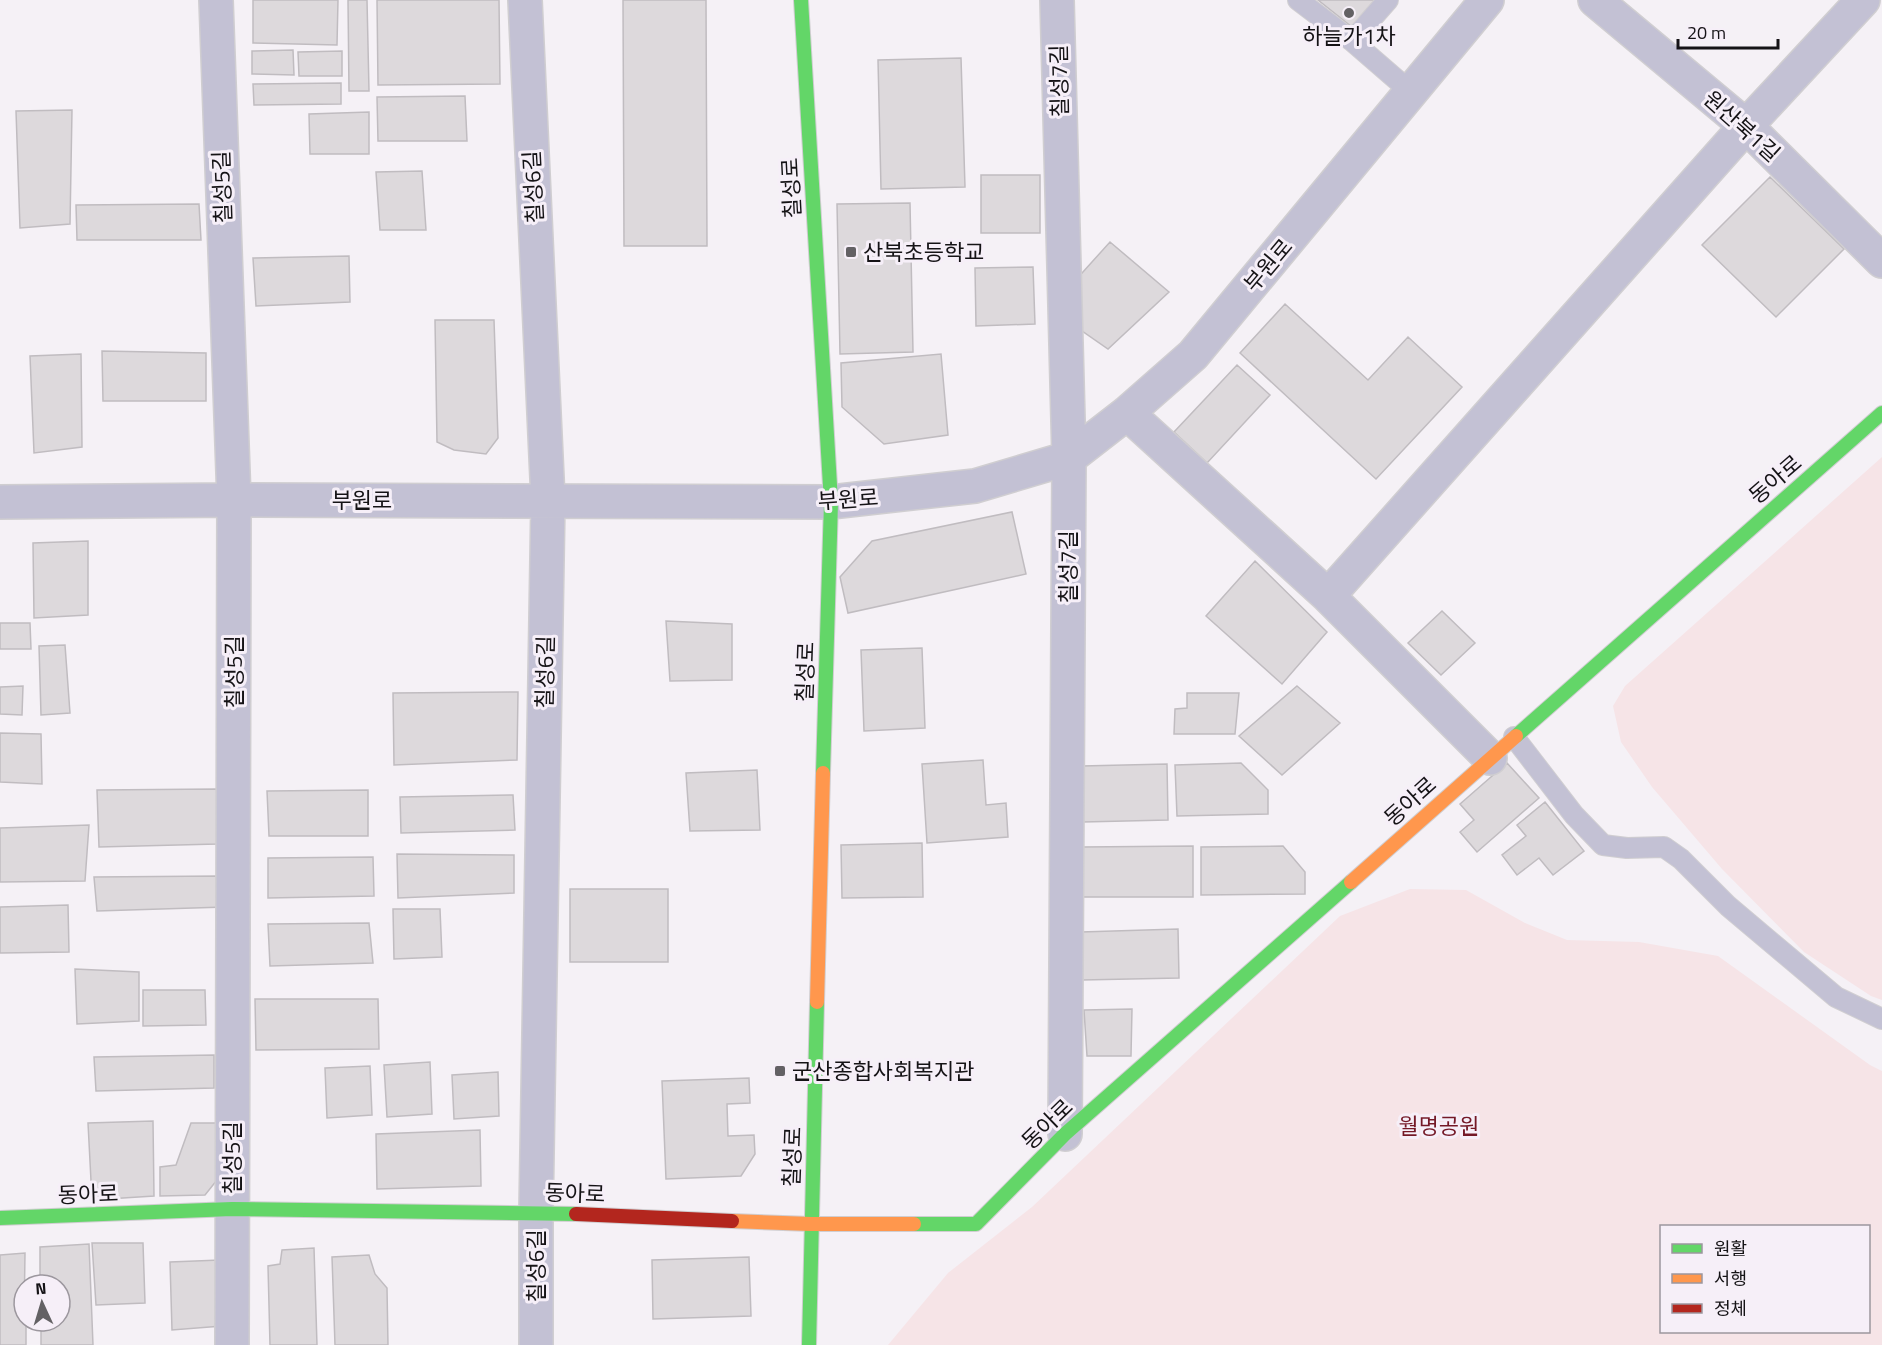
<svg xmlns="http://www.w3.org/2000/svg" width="1882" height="1345" viewBox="0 0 1882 1345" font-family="'Titillium Web','Noto Sans KR',sans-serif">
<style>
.green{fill:#f6e4e7;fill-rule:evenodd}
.building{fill:#ddd9dc;stroke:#c0bcc0;stroke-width:1.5}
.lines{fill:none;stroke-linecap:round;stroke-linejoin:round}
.lane-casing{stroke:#d0ced1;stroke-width:22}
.street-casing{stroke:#d0ced1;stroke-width:36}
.fast-casing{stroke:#d0ced1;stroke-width:16}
.slow-casing{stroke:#d0ced1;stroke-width:16}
.jam-casing{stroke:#d0ced1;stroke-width:16}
.lane{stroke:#c3c1d4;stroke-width:20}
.street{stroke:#c3c1d4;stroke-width:33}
.fast{stroke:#63d668;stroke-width:14}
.slow{stroke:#ff974d;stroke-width:14}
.jam{stroke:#b3261e;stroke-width:14}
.poi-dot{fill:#636164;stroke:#f6eff8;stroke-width:2}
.labels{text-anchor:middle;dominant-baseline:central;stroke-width:6;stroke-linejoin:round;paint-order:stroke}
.poi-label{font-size:22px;fill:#151316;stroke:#f6eff8;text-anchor:start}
.street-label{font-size:22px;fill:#151316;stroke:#f6eff8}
.park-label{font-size:22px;fill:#741927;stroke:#f6eff8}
</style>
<rect width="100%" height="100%" fill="#f5f1f6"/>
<!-- green -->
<path class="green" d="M 1882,457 L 1882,1000 L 1871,996 L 1804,952 L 1722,869 L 1652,787 L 1621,742 L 1613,706 L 1625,686 Z
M 1410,889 L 1466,890 L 1525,923 L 1567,940 L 1639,942 L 1718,956 L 1870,1065 L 1882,1071 L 1882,1345 L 888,1345 L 948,1273 L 1032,1207 L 1340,916 ZM 1662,1226 L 1868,1226 L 1868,1332 L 1662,1332 Z"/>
<!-- building -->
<path class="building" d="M 253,0 L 338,0 L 337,45 L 253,43 Z
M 348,0 L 367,0 L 369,91 L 349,91 Z
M 377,0 L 499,0 L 500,84 L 378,85 Z
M 623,0 L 706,0 L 707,246 L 624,246 Z
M 1318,0 L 1375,0 L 1352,27 Z
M 293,50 L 294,75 L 252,74 L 252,51 Z
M 342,51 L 342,76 L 299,76 L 298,52 Z
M 961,58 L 965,187 L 881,189 L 878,60 Z
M 341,83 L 341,104 L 254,105 L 253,84 Z
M 465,96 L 467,141 L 378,141 L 377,97 Z
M 72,110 L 70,224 L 20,228 L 16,111 Z
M 369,112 L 369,154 L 310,154 L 309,114 Z
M 422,171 L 426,230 L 380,230 L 376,172 Z
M 981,175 L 1040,175 L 1040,233 L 981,233 Z
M 1770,177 L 1844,249 L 1776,317 L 1702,245 Z
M 910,203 L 913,352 L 840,354 L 837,204 Z
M 199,204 L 201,240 L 77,240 L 76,205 Z
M 1110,242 L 1169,292 L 1108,349 L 1075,326 L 1073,283 Z
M 349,256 L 350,302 L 256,306 L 253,258 Z
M 1033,267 L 1035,324 L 976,326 L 975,268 Z
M 1285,304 L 1368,380 L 1408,337 L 1462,387 L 1376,479 L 1240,353 Z
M 435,320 L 494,320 L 498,438 L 486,454 L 454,450 L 437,442 Z
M 102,351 L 206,353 L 206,401 L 103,401 Z
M 81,354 L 82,447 L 34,453 L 30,356 Z
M 941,354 L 948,435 L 884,444 L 842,407 L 841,363 Z
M 1237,365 L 1270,395 L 1207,463 L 1174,432 Z
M 1012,512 L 1026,574 L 848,613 L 840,577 L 872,541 Z
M 88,541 L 88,615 L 34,618 L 33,543 Z
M 1255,561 L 1327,632 L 1282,684 L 1206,616 Z
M 1442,611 L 1475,643 L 1441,675 L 1408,643 Z
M 666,621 L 732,624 L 732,680 L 670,681 Z
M 0,623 L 30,623 L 31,649 L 0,649 Z
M 65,645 L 70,713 L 41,715 L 39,646 Z
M 922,648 L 925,728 L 864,731 L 861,650 Z
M 23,686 L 22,715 L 0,714 L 0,687 Z
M 1297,686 L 1340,723 L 1282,775 L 1239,736 Z
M 518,692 L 517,760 L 394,765 L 393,693 Z
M 1187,693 L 1239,693 L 1235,734 L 1174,734 L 1175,709 L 1187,708 Z
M 0,733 L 41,734 L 42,784 L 0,782 Z
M 983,760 L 986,805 L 1006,803 L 1008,837 L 927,843 L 922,764 Z
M 1241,763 L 1268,790 L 1268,814 L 1177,816 L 1175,765 Z
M 1507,763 L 1539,798 L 1477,852 L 1460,832 L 1474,820 L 1460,804 Z
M 1167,764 L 1168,820 L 1083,822 L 1082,766 Z
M 757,770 L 760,830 L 690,831 L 686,773 Z
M 217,789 L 217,844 L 99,847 L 97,790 Z
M 368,790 L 368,836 L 269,836 L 267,791 Z
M 513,795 L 515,830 L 401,833 L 400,797 Z
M 1545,802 L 1584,851 L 1553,875 L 1539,858 L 1517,875 L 1502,855 L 1526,836 L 1517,825 Z
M 89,825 L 85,881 L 0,882 L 0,828 Z
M 922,843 L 923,897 L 842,898 L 841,845 Z
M 1193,846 L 1193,897 L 1082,897 L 1082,847 Z
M 1283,846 L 1305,872 L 1305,894 L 1201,895 L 1201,847 Z
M 397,854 L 514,855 L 514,893 L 398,898 Z
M 373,857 L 374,896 L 268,898 L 268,858 Z
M 219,876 L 225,907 L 97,911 L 94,877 Z
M 570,889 L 668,889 L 668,962 L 570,962 Z
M 68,905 L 69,952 L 0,953 L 0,907 Z
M 393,909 L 440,909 L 442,957 L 394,959 Z
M 369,923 L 373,963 L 270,966 L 268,924 Z
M 1178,929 L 1179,978 L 1082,980 L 1081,932 Z
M 75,969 L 139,972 L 139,1021 L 77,1024 Z
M 143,990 L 205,990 L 206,1025 L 143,1026 Z
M 255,999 L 378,999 L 379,1049 L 256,1050 Z
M 1132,1009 L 1131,1056 L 1087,1056 L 1084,1010 Z
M 214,1055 L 214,1088 L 96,1091 L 94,1057 Z
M 430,1062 L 432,1114 L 387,1117 L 384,1065 Z
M 370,1066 L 372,1115 L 327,1118 L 325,1068 Z
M 498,1072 L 499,1116 L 454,1119 L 452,1075 Z
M 749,1078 L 750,1103 L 727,1104 L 728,1136 L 754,1135 L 755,1154 L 741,1176 L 666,1179 L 662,1081 Z
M 153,1121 L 154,1196 L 92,1200 L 88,1123 Z
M 191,1123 L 218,1123 L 225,1170 L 205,1195 L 160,1196 L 160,1167 L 176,1165 Z
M 480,1130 L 481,1186 L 377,1189 L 376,1134 Z
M 92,1243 L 143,1243 L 145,1303 L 96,1305 Z
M 89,1244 L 93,1345 L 41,1345 L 41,1321 L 60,1321 L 60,1285 L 40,1285 L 40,1247 Z
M 314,1248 L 317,1345 L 270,1345 L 268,1266 L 280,1264 L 282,1250 Z
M 25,1253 L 24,1321 L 26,1321 L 26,1345 L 0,1345 L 0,1255 Z
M 369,1255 L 375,1274 L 387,1288 L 388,1345 L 335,1345 L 332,1257 Z
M 749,1257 L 751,1316 L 653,1319 L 652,1260 Z
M 220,1260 L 222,1326 L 172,1330 L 170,1262 Z"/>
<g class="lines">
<defs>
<path id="lane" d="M 1298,0 L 1352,41 L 1388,0
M 1352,41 L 1412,93
M 1514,737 L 1574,815 L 1603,845 L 1627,848 L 1664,847 L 1681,859 L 1728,906 L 1836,997 L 1882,1019"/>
<path id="street" d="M 216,0 L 234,500 L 232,1345
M 525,0 L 548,500 L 536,1212 L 536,1345
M 1057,0 L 1069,458 L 1065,1134
M 1595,0 L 1746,126 L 1882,261
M 1127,413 L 1328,596 L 1490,758
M 0,502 L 234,500 L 831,502 L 975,486 L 1069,458 L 1127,413 L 1193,355 L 1487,0
M 1328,596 L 1746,126 L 1863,0"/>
<path id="fast" d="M 801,0 L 831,502 L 823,773
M 1516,736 L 1882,413
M 0,1218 L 232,1209 L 576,1214
M 914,1224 L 976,1224 L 1065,1134 L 1351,882
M 809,1345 L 817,1002"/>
<path id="slow" d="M 1351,882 L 1516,736
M 817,1002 L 823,773
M 732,1221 L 811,1224 L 914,1224"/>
<path id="jam" d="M 576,1214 L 732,1221"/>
</defs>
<!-- lane casing -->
<use href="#lane" class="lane-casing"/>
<!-- street casing -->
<use href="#street" class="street-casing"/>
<!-- fast casing -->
<use href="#fast" class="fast-casing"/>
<!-- slow casing -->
<use href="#slow" class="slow-casing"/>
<!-- jam casing -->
<use href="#jam" class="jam-casing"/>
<!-- lane -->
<use href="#lane" class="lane"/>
<!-- street -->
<use href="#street" class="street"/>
<!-- fast -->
<use href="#fast" class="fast"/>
<!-- slow -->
<use href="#slow" class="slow"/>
<!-- jam -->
<use href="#jam" class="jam"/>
</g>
<!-- markers -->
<g class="poi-dot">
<circle cx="1349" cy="13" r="6"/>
<rect x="845" y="246" width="12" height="12" rx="3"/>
<rect x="774" y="1065" width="12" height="12" rx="3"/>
</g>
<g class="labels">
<!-- poi labels -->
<g class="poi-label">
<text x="1349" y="36" text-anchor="middle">하늘가1차</text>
<text x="863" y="252">산북초등학교</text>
<text x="792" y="1071">군산종합사회복지관</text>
</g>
<!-- street labels -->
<g class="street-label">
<text transform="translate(1059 81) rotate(-91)">칠성7길</text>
<text transform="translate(1742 126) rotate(42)">원산북1길</text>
<text transform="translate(222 187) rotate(-92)">칠성5길</text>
<text transform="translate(533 187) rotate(-93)">칠성6길</text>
<text transform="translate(791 188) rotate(-93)">칠성로</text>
<text transform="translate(1268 265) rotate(-50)">부원로</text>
<text transform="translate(1775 479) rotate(-41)">동아로</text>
<text transform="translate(848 499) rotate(-4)">부원로</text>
<text x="362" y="500">부원로</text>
<text transform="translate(1068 567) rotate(-90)">칠성7길</text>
<text transform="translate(234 672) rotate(-90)">칠성5길</text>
<text transform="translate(545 672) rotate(-89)">칠성6길</text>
<text transform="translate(805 672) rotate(-88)">칠성로</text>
<text transform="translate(1410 801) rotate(-42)">동아로</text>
<text transform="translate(1047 1124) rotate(-44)">동아로</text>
<text transform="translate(792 1157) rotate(-88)">칠성로</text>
<text transform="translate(232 1158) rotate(-90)">칠성5길</text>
<text transform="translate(575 1193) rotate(2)">동아로</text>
<text transform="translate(88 1194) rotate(-2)">동아로</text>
<text transform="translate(536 1266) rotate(-90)">칠성6길</text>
</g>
<!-- park labels -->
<g class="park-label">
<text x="1439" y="1126">월명공원</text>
</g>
</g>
<!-- legend -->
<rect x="1660" y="1225" width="210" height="108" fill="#f6eff8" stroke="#9c979e" stroke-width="1.5"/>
<rect x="1672" y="1244" width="30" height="9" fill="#63d668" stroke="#9c979e" stroke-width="1.5"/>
<text x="1714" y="1255" font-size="18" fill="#151316">원활</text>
<rect x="1672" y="1274" width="30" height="9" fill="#ff974d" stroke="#9c979e" stroke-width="1.5"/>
<text x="1714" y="1285" font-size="18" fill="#151316">서행</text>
<rect x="1672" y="1304" width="30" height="9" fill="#b3261e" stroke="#9c979e" stroke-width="1.5"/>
<text x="1714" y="1315" font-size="18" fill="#151316">정체</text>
<!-- north arrow -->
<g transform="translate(42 1303) rotate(356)"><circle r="28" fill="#f6eff8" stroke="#9c979e" stroke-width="1.5"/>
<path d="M0-4.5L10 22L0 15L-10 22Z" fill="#636164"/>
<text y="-9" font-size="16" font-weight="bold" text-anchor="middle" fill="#151316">N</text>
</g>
<!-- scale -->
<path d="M1678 39v9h100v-9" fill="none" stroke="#151316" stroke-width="3"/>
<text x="1687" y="39" font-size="18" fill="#151316" stroke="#f6eff8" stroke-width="4.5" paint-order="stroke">20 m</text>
</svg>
